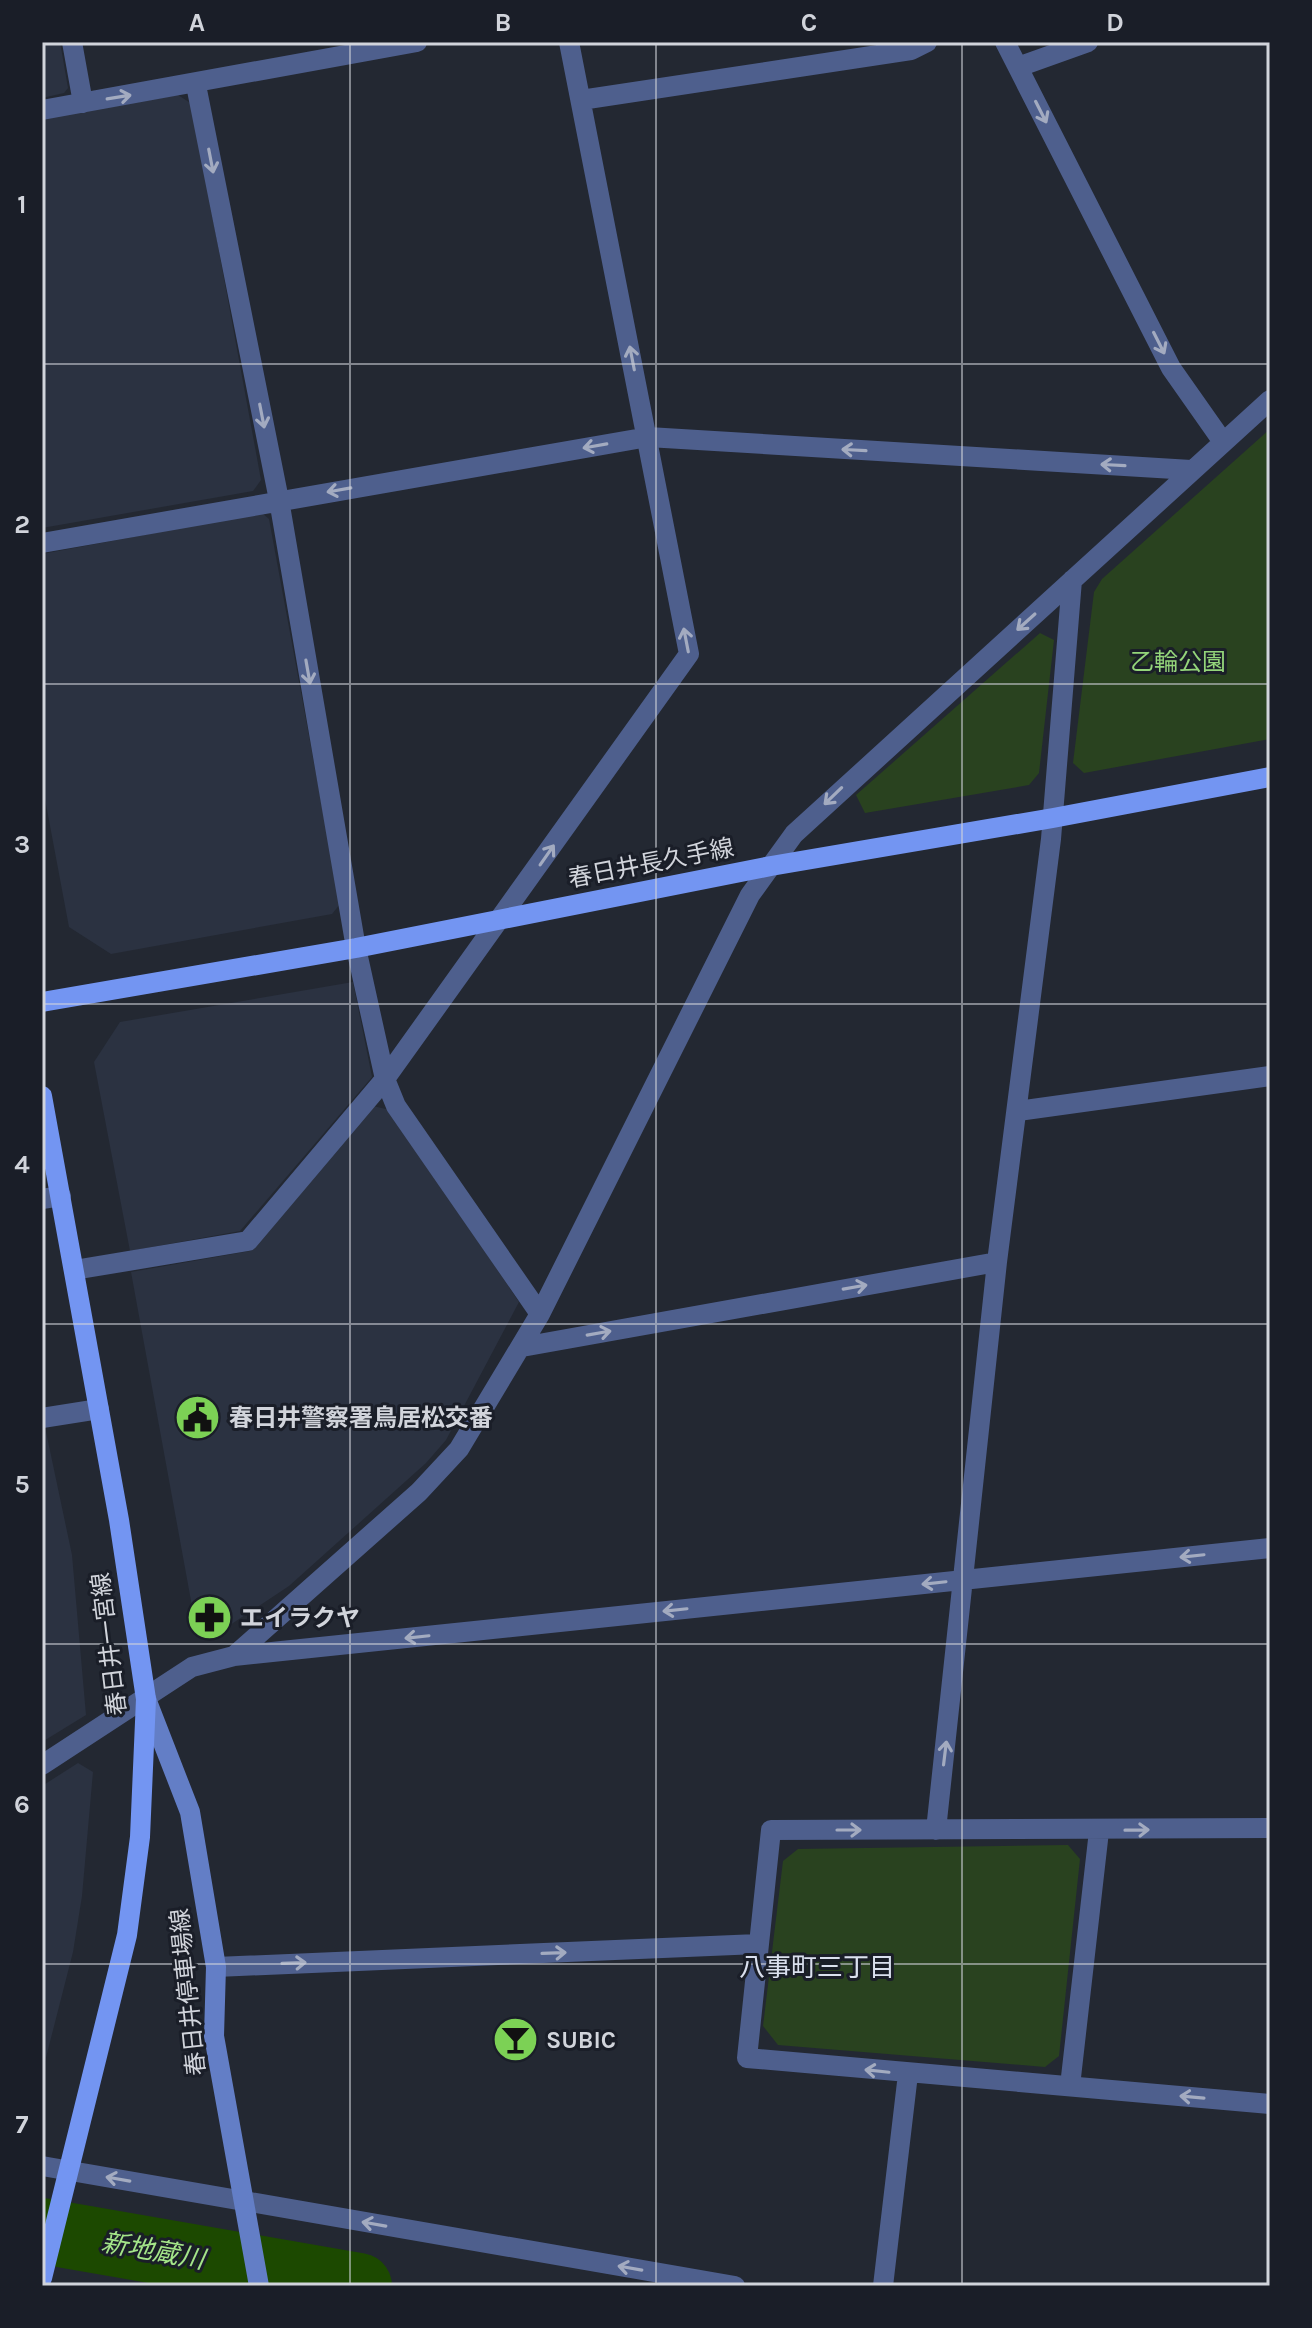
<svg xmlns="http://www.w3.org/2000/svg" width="1312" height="2328" viewBox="0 0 1312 2328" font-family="Karla,'Noto Sans JP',sans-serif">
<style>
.built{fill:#2b3241}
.green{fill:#29421f}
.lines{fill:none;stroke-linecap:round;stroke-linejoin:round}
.river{stroke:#1c4900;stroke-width:66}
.minor{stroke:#4e5f8d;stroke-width:20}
.secondary{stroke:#637ec6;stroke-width:20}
.primary{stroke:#7395f2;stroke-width:20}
.oneway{stroke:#a3abc0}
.grid{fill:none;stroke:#d1d4db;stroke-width:2;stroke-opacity:0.55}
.labels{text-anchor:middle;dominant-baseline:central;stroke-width:6;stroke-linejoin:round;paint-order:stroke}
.park-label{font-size:24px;fill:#94d57a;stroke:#1a1e28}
.street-label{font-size:24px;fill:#d1d4db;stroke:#1a1e28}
.poi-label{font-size:24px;font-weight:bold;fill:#d1d4db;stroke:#1a1e28;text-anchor:start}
.neighbourhood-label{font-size:26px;fill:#dae0ee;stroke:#1a1e28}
.water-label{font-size:26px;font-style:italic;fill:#a4e589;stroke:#1a1e28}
.neatline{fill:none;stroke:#d1d4db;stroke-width:3}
.grid-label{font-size:26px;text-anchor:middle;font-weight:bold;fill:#d1d4db}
</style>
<rect width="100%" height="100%" fill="#232832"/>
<!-- built -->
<path class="built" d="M 42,42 L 60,42 L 68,88 L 64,93 L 42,98 Z
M 178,95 L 192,104 L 261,480 L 253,491 L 42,528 L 42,119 Z
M 262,513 L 269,519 L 340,904 L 332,914 L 111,954 L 69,927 L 42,783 L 42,554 Z
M 353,982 L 372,1077 L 240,1231 L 130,1251 L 94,1062 L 120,1022 Z
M 373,1106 L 390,1110 L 519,1302 L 446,1440 L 426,1463 L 289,1586 L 209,1639 L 196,1628 L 131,1272 L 250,1251 Z
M 42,1427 L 45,1427 L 72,1555 L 86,1715 L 42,1742 Z
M 78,1763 L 93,1772 L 82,1896 L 73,1952 L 42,2073 L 42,1786 Z"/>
<!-- green -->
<path class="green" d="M 1270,429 L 1270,739 L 1084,773 L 1073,763 L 1094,592 L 1102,579 Z
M 1040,633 L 1054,640 L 1039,773 L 1029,785 L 865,813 L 856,795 Z
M 1068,1845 L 1080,1859 L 1059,2056 L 1045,2067 L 778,2045 L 763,2026 L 783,1861 L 798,1849 Z"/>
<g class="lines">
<!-- river -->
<path class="river" d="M 42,2231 L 359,2286"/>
<!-- minor -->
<path class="minor" d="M 72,42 L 83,103
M 1005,42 L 1171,368 L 1223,442
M 1018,67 L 1088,42
M 196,85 L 279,500 L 356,948 L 385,1079 L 396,1106 L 540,1314
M 581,100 L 911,50 L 927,42
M 42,110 L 417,42
M 42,543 L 648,437 L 1191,470
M 1018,1111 L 1270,1076
M 42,1199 L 61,1196
M 74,1270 L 248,1241 L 385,1079 L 689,654 L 569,42
M 522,1347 L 997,1262
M 42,1418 L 99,1409
M 234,1656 L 419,1492 L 459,1449 L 540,1314 L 750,895 L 794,834 L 1270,400
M 42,1765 L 192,1667 L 234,1656 L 1270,1548
M 1270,1828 L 771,1830 L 747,2058 L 1270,2104
M 936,1830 L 997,1262 L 1051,839 L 1072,580
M 216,1967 L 758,1944
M 1070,2086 L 1099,1831
M 42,2166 L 735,2286
M 883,2286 L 908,2074"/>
<!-- secondary -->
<path class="secondary" d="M 146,1699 L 190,1812 L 216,1967 L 214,2036 L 259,2286"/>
<!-- primary -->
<path class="primary" d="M 42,1002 L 356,948 L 771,866 L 1053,818 L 1270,777
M 42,1096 L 119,1520 L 146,1699 L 140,1837 L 127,1935 L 42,2278"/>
</g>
<!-- one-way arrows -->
<defs><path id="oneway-shaft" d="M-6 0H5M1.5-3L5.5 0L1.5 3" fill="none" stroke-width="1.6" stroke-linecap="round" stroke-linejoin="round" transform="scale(2)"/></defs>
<g class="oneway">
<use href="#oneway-shaft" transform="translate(119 97) rotate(-9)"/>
<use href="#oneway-shaft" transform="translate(1041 112) rotate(63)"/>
<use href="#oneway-shaft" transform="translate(211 161) rotate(79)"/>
<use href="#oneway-shaft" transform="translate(1159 343) rotate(63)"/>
<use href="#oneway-shaft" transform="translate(632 358) rotate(-101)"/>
<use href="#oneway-shaft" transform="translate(262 416) rotate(79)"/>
<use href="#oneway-shaft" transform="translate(595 446) rotate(170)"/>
<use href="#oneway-shaft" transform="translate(854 450) rotate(-177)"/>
<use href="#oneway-shaft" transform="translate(1113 465) rotate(-177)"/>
<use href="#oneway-shaft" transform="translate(339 490) rotate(170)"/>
<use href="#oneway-shaft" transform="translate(1026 622) rotate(138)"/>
<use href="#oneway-shaft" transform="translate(686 640) rotate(-101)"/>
<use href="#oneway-shaft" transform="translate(308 672) rotate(80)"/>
<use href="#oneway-shaft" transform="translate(833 796) rotate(136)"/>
<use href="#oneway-shaft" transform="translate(547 855) rotate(-55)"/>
<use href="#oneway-shaft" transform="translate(855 1287) rotate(-10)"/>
<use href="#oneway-shaft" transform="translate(599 1333) rotate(-10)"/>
<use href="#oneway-shaft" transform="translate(1192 1556) rotate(174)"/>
<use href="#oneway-shaft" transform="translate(934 1583) rotate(174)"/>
<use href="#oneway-shaft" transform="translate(675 1610) rotate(174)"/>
<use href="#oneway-shaft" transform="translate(417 1637) rotate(174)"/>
<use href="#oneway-shaft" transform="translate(945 1753) rotate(-83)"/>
<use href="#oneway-shaft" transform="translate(849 1830)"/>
<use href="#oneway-shaft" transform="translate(1137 1830) rotate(-1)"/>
<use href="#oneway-shaft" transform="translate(554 1953) rotate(-2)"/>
<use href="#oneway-shaft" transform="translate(294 1963) rotate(-2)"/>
<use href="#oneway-shaft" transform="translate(877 2071) rotate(-174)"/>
<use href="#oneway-shaft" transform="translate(1192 2097) rotate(-175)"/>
<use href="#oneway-shaft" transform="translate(118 2179) rotate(-170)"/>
<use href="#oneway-shaft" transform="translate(374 2224) rotate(-170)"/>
<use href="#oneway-shaft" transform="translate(630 2268) rotate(-170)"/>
</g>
<!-- grid -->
<path class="grid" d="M 350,42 L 350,2286M 656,42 L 656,2286M 962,42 L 962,2286M 42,364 L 1270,364M 42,684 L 1270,684M 42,1004 L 1270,1004M 42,1324 L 1270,1324M 42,1644 L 1270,1644M 42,1964 L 1270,1964"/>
<!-- icons -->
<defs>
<symbol id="civic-disc" viewBox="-11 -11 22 22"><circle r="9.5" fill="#7cd155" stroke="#1a1e28"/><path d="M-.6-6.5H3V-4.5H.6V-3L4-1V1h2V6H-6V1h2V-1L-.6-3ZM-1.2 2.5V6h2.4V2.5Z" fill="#111"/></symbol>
<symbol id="pharmacy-disc" viewBox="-11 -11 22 22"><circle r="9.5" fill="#7cd155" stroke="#1a1e28"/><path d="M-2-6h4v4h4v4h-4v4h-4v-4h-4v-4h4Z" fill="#111"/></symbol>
<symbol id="bar-disc" viewBox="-11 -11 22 22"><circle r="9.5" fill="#7cd155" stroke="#1a1e28"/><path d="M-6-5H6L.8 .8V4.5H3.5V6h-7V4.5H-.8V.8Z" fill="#111"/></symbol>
</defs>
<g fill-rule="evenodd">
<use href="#civic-disc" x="172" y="1392" width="51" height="51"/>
<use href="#pharmacy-disc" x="184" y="1592" width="51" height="51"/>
<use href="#bar-disc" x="490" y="2014" width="51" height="51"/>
</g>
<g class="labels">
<!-- park labels -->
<g class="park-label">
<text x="1178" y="662">乙輪公園</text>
</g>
<!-- street labels -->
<g class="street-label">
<text transform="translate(651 863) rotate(-11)">春日井長久手線</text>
<text transform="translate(109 1644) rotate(-97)">春日井一宮線</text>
<text transform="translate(188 1992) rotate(-96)">春日井停車場線</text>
</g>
<!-- poi labels -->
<g class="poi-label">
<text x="229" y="1418">春日井警察署鳥居松交番</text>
<text x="240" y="1618">エイラクヤ</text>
<text x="546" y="2040">SUBIC</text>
</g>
<!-- neighbourhood labels -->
<g class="neighbourhood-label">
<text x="817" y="1967">八事町三丁目</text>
</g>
<!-- water labels -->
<g class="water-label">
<text transform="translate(153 2251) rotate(10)">新地蔵川</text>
</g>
</g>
<!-- border -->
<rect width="1312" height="2328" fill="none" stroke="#1a1e28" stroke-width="88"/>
<rect x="44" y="44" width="1224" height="2240" class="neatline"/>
<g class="grid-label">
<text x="197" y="31">A</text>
<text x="503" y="31">B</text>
<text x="809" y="31">C</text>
<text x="1115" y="31">D</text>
<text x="22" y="213">1</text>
<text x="22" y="533">2</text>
<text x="22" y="853">3</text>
<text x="22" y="1173">4</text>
<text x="22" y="1493">5</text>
<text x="22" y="1813">6</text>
<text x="22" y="2133">7</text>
</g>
</svg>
